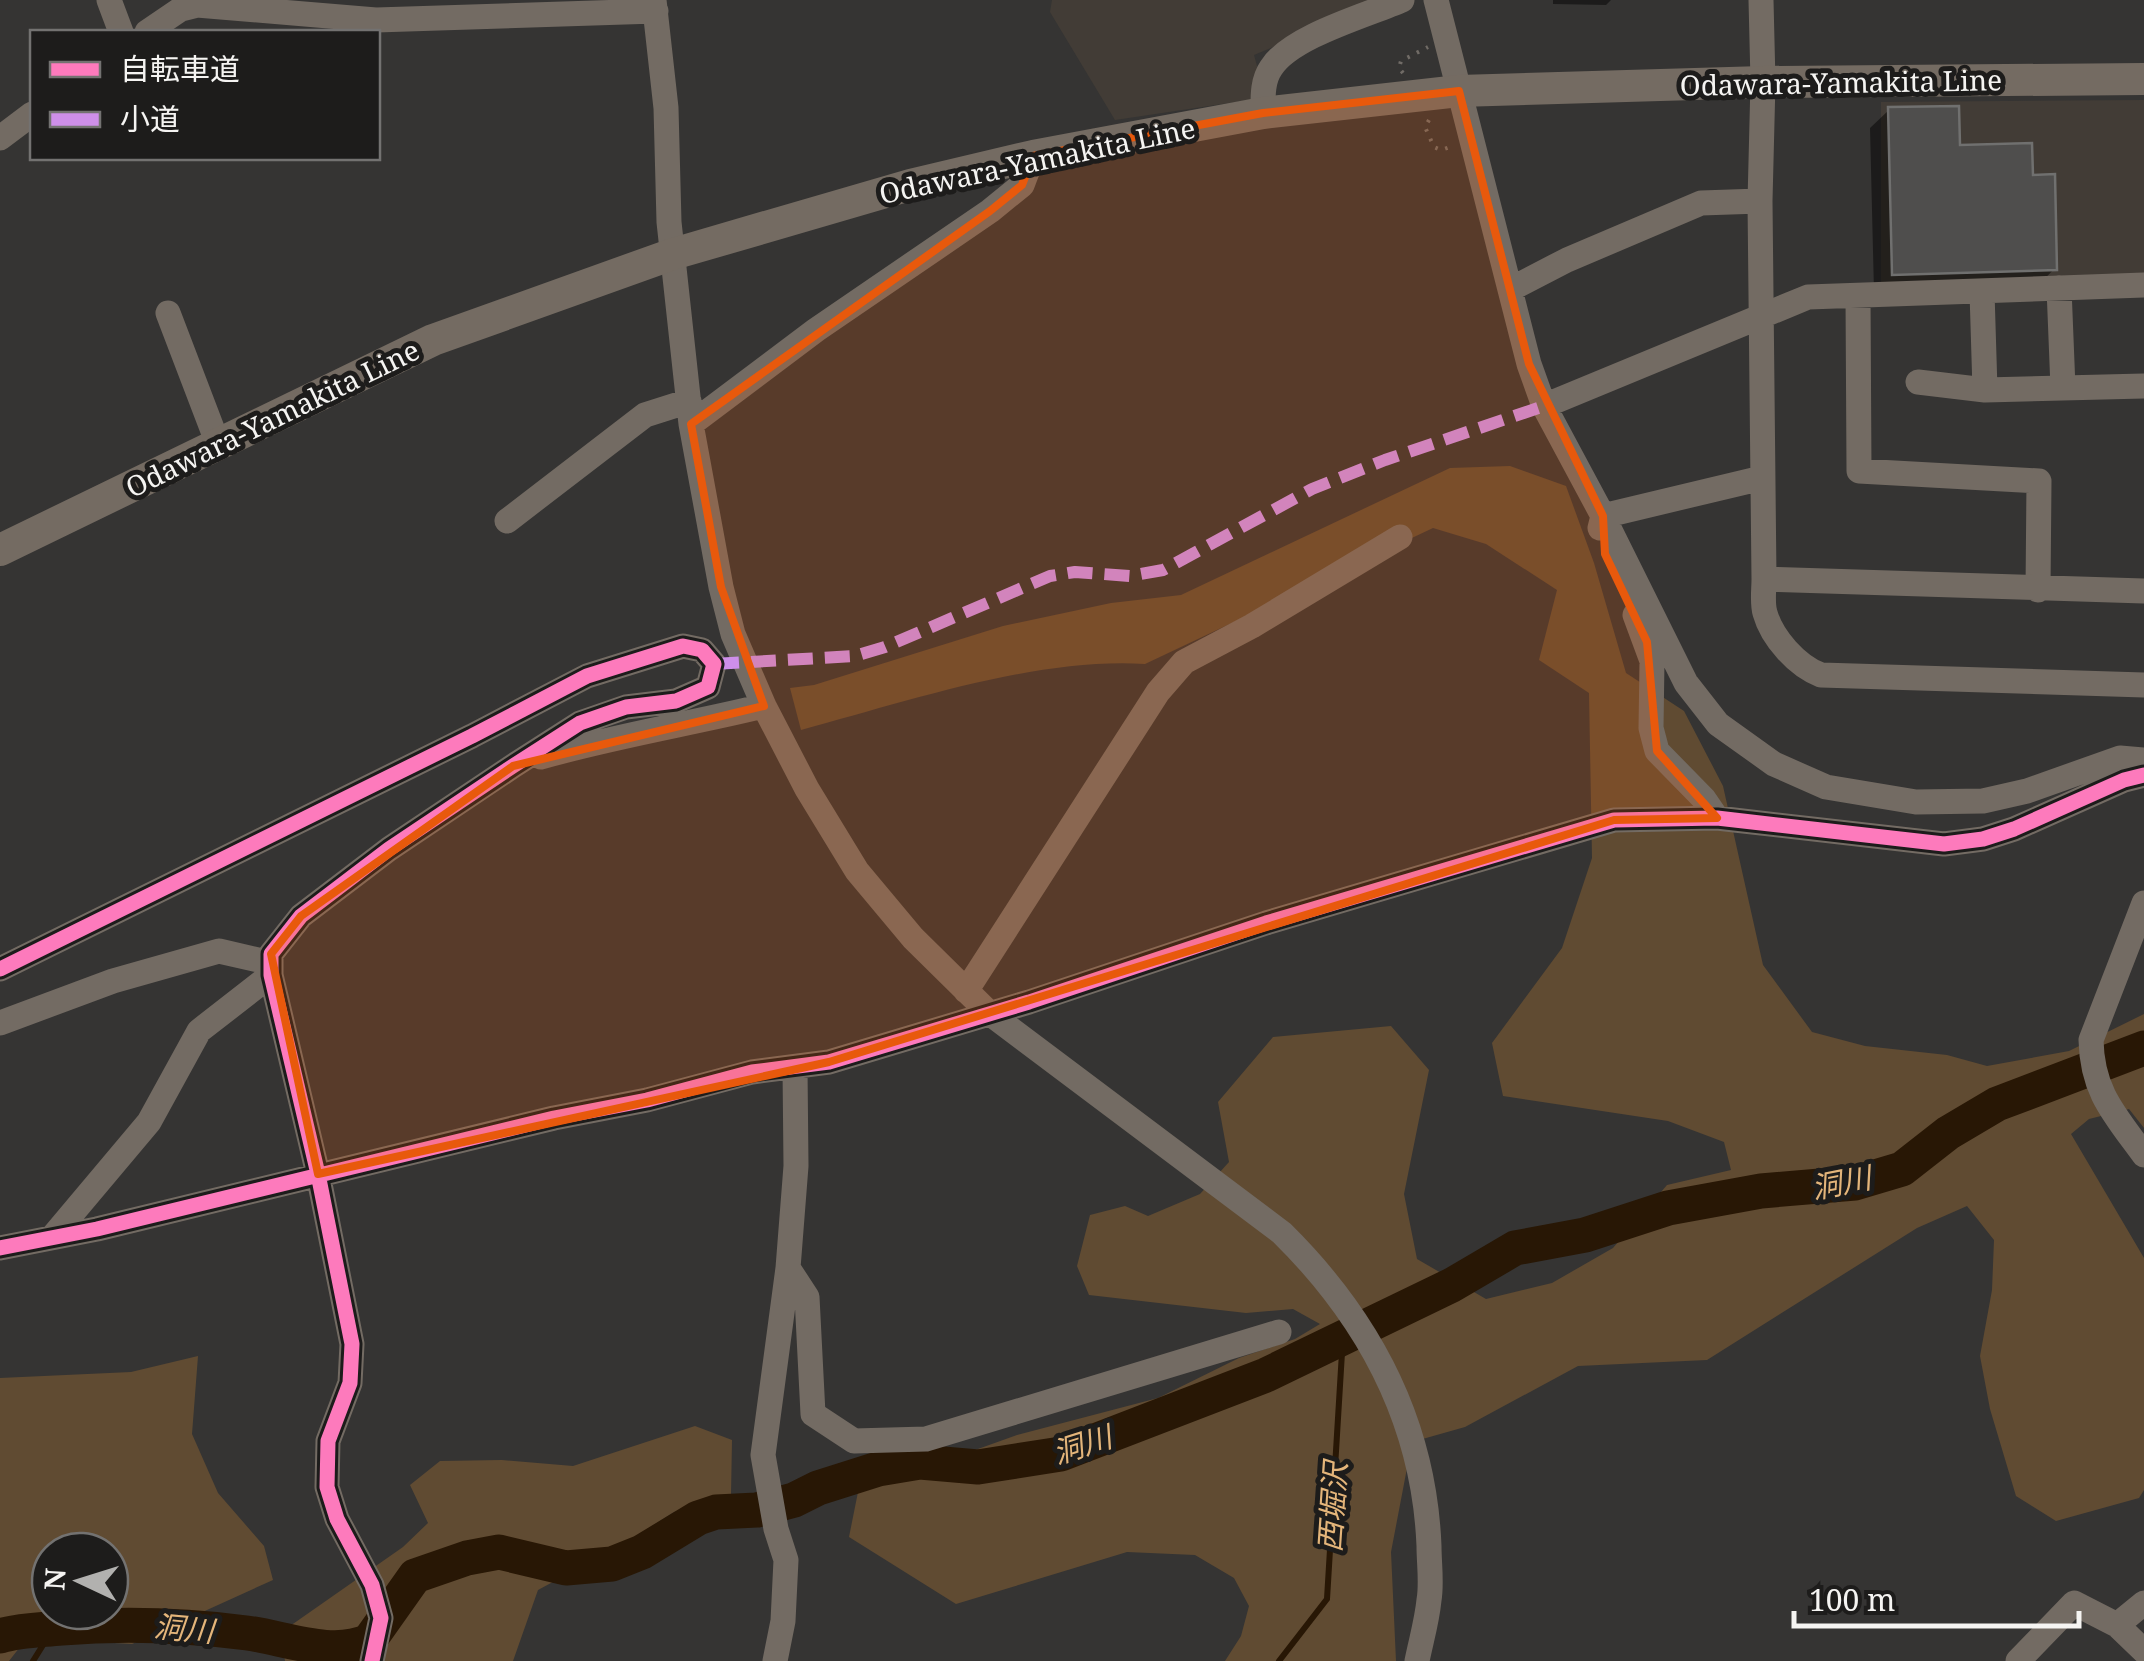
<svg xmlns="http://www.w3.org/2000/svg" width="2144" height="1661" viewBox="0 0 2144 1661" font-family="'Noto Serif','Noto Sans JP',serif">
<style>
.built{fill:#423c36}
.green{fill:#604b32;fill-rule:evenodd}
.shadow{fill:#0007}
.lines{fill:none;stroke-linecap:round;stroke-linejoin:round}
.stream{stroke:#281705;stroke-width:6}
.river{stroke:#281705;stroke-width:35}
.building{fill:#4f4e4d;stroke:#70706f;stroke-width:2.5}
.path{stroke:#706b66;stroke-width:4;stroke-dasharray:2.5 8;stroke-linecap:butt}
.minor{stroke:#736b63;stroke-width:25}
.major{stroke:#746b62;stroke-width:32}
.quiet{stroke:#ce8fe9;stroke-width:12;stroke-dasharray:25 12;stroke-linecap:butt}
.cycleway-casing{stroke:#1d1c1b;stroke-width:21}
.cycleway{stroke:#fd7abc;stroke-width:15}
.marked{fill:#e8590c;fill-opacity:0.2;stroke:#e8590c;stroke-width:8;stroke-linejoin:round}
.labels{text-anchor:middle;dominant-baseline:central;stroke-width:10;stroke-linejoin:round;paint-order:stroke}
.street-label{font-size:28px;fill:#f5f4f2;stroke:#1d1c1b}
.water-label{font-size:30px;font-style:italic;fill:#e4b57a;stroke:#1d1c1b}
</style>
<rect width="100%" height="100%" fill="#353433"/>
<!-- built -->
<path class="built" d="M 1052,0 L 1386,0 L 1254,55 L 1260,77 L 1256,99 L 1115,120 L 1050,12 Z
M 2144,100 L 2144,276 L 1881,283 L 1881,102 Z"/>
<!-- green -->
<path class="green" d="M 1510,466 L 1566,486 L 1594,563 L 1626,673 L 1684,711 L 1723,786 L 1763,965 L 1812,1032 L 1865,1046 L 1947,1055 L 1987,1066 L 2069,1051 L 2144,1014 L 2144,1128 L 2129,1109 L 2089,1119 L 2071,1134 L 2144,1258 L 2144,1490 L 2139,1498 L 2056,1521 L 2016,1496 L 1990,1409 L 1980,1356 L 1992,1290 L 1994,1240 L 1967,1206 L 1917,1228 L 1707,1360 L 1578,1366 L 1465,1427 L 1412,1442 L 1391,1552 L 1396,1661 L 1225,1661 L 1241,1636 L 1249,1606 L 1234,1578 L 1195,1555 L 1127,1552 L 956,1604 L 849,1537 L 858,1492 L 1017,1435 L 1158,1398 L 1239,1358 L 1295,1339 L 1320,1324 L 1293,1309 L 1246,1313 L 1089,1295 L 1077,1266 L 1090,1215 L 1125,1206 L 1148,1216 L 1200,1194 L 1229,1162 L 1218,1102 L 1273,1037 L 1391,1026 L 1429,1070 L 1404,1194 L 1417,1259 L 1486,1299 L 1552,1283 L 1613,1248 L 1667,1185 L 1731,1170 L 1724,1142 L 1668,1121 L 1503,1096 L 1492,1043 L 1562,948 L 1592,858 L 1589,693 L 1539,660 L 1557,590 L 1486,544 L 1433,528 L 1145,664 C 1037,657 906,702 801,730 L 790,688 L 814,685 L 1003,626 L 1111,603 L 1181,595 L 1450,468 Z
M 198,1356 L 192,1434 L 218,1493 L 264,1546 L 273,1580 L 132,1644 L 27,1638 L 9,1661 L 0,1661 L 0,1378 L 131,1372 ZM 110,1551 L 110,1611 L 50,1611 L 50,1551 Z
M 695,1426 L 732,1440 L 731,1495 L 674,1512 L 627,1542 L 538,1590 L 513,1661 L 285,1661 L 280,1633 L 403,1547 L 428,1523 L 410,1485 L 440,1461 L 502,1460 L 573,1466 Z"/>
<!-- shadow -->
<path class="shadow" d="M 1553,0 L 1611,0 L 1606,5 L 1553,4 Z
M 1889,110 L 1958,148 L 2030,177 L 2054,269 L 2036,288 L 1874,292 L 1870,128 Z"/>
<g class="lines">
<!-- stream -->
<path class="stream" d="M 33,1661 L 53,1629
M 1279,1661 L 1327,1599 L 1343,1336"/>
<!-- river -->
<path class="river" d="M 0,1636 C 19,1630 41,1630 61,1628 C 124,1623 184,1625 247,1633 C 285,1638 332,1658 369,1641 L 415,1576 L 467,1558 L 499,1552 L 566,1568 L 612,1564 L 642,1552 L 698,1518 L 716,1512 L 757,1510 L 794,1500 L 818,1488 L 878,1469 L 920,1462 L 978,1467 L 1061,1454 L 1266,1375 L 1452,1285 L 1515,1248 L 1585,1235 L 1668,1208 L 1761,1191 L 1855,1183 L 1902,1169 L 1948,1133 L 1997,1104 L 2144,1048"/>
</g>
<!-- building -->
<path class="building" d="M 1959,106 L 1960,145 L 2032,143 L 2033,175 L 2055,174 L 2057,270 L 1892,275 L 1888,107 Z"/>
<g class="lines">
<!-- path -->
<path class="path" d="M 1403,73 L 1399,68 L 1401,61 L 1428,47
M 1429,120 L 1425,127 L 1434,147 L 1441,150 L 1453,146"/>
<!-- minor -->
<path class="minor" d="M 109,0 L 121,32
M 654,0 L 666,108 L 669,222 L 691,424 L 721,587 L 733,634 L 764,706 L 807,789 L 857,871 L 913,938 L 988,1012 L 1282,1233 C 1369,1319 1424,1421 1429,1546 C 1429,1564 1432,1583 1429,1600 C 1427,1621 1421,1641 1417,1661
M 1436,0 L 1529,364 L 1544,406 L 1603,516 L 1686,683 L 1718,724 L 1774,764 L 1826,787 L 1916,802 L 1983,801 L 2027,791 L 2120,758 L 2144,760
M 1761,0 L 1763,82 L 1760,201 L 1764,579 L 2144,591
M 147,32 L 181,9 L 197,5 L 376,20 L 656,11
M 1263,113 C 1263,98 1262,81 1271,68 C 1291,36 1368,15 1402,0
M 0,138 L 32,114
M 2059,288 L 2063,388
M 1511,289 L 1567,260 L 1701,203 L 1760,201
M 1982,292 L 1985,390
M 1858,296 L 1859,471 L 2039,481 L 2038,590
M 168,313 L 218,444
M 1918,382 L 1985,390 L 2144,386
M 1544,406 L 1808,297 L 2144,285
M 691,424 L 816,330 L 990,211 L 1022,185 L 1033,156
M 507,521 L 645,415 L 689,401
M 1600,528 L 1603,516 L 1762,478
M 1764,579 C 1764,590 1762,603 1765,613 C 1772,638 1797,666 1821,675 L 2144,685
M 1635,615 L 1652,661 L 1651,728 L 1657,751 L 1704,799 L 1717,818
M 541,757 C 615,736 689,724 764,706
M 2144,903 L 2091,1040 C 2092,1092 2115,1115 2144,1155
M 0,969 L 472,736 L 587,676 L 683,646 L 702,650 L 714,664 L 708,687 L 676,701 L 626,707 L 580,723 L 513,766 L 389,849 L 301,916 L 271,954 L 271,975 L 318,1174 L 352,1344 L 350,1383 L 328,1441 L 327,1487 L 337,1519 L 372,1585 L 381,1618 L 372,1661
M 966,991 L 1158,692 L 1184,662 L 1252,626 L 1400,537
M 0,1023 L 113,981 L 219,951 L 271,963
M 54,1235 L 149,1122 L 199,1031 L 271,975
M 0,1248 L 97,1229 L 554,1118 L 647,1100 L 752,1072 L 829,1062 L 1029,1002 L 1266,923 L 1614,820 L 1717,818 L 1944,844 L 1983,839 L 2014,829 L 2124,780 L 2144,775
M 788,1268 L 807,1297 L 813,1414 L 854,1441 L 926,1439 L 1279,1332
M 2117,1625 L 2144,1603
M 775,1661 L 783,1621 L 786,1560 L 776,1529 L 763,1455 L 788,1268 L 796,1166 L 795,1068
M 2018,1661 L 2074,1603 L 2117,1625 L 2144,1651"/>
<!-- major -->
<path class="major" d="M 0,550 L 433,340 L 673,254 L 910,185 L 1033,156 L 1263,113 L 1459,91 L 1763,82 L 2144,79"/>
<!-- quiet -->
<path class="quiet" d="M 714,664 L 855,656 L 885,647 L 1050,576 L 1075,572 L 1130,576 L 1163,570 L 1312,489 L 1385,460 L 1544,406"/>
<defs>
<path id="cycleway" d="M 0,969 L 472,736 L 587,676 L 683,646 L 702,650 L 714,664 L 708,687 L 676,701 L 626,707 L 580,723 L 513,766 L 389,849 L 301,916 L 271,954 L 271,975 L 318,1174 L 352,1344 L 350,1383 L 328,1441 L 327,1487 L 337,1519 L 372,1585 L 381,1618 L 372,1661
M 0,1248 L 97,1229 L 554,1118 L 647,1100 L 752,1072 L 829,1062 L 1029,1002 L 1266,923 L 1614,820 L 1717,818 L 1944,844 L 1983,839 L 2014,829 L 2124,780 L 2144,775"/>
</defs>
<!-- cycleway casing -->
<use href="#cycleway" class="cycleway-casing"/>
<!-- cycleway -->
<use href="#cycleway" class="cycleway"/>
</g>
<!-- marked area -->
<path class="marked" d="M 1459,91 L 1529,364 L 1603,516 L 1605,554 L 1647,642 L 1657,751 L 1717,818 L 1614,820 L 829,1062 L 318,1174 L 271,954 L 301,916 L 513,766 L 764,706 L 721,587 L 691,424 L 990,211 L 1022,185 L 1033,156 L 1263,113 Z"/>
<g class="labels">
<!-- street labels -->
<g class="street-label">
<text transform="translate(1841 82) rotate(-1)">Odawara-Yamakita Line</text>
<text transform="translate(1037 160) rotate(-12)">Odawara-Yamakita Line</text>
<text transform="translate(272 418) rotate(-26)">Odawara-Yamakita Line</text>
</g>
<!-- water labels -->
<g class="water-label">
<text transform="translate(1841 1182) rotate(-11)">洞川</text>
<text transform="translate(1082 1444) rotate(-18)">洞川</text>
<text transform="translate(1332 1507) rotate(-86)">西堀沢</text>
<text transform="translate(184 1628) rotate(5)">洞川</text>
</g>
</g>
<!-- legend -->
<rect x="30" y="30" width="350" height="130" fill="#1d1c1b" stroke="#737271" stroke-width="2.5"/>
<rect x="50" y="62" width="50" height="15" fill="#fd7abc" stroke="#737271" stroke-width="2.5"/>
<text x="120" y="80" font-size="30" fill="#f5f4f2">自転車道</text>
<rect x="50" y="112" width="50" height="15" fill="#ce8fe9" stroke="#737271" stroke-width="2.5"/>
<text x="120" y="130" font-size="30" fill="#f5f4f2">小道</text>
<!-- north arrow -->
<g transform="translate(80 1581) rotate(274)"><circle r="48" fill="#1d1c1b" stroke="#737271" stroke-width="2.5"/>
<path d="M0-8L18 38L0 25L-18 38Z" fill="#b2b1af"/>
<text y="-15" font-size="28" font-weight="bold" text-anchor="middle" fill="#f5f4f2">N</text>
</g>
<!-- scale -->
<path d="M1794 1611v15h285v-15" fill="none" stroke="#f5f4f2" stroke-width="5"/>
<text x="1809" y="1611" font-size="30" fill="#f5f4f2" stroke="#1d1c1b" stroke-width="8" paint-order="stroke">100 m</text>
</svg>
